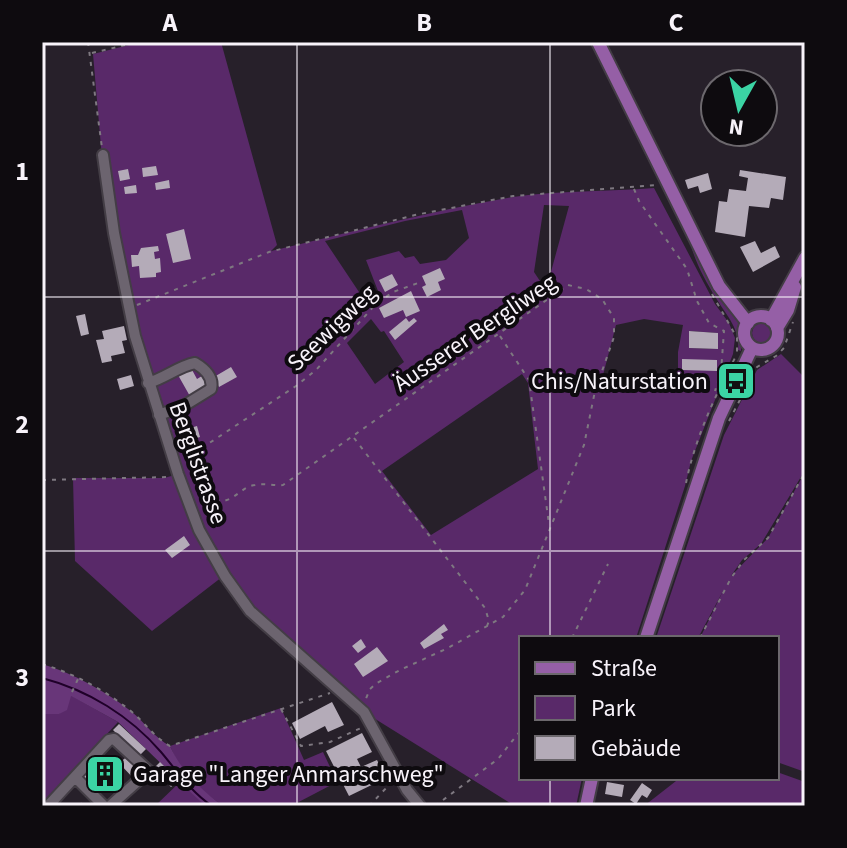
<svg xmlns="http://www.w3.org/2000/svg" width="847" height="848" viewBox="0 0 847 848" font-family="'Source Sans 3',sans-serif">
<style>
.green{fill:#592969;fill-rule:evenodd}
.forest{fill:#683679}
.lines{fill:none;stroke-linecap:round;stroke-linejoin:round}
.stream{stroke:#1f0029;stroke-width:2}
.building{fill:#b4abb8}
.minor-casing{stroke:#433d45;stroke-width:14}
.major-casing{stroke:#433d45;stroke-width:16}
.path{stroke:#7e7880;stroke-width:2;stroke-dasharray:4 6;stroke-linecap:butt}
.minor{stroke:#6c646f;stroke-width:10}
.major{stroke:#955fa6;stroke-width:12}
.grid{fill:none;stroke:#f8f3fa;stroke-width:2;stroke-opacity:0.55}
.labels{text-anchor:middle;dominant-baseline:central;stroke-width:8;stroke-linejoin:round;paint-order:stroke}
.street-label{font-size:24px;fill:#f8f3fa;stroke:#0e0b0f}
.poi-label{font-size:24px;fill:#f8f3fa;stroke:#0e0b0f;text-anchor:end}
.neatline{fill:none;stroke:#f8f3fa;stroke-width:3}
.grid-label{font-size:26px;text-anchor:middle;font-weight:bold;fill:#f8f3fa}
</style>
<rect width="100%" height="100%" fill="#27202a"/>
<!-- green -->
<path class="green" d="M 141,42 L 221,42 L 277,245 L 271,251 C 351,232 431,211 513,197 C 559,190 607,192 654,188 L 715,304 L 729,323 L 735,338 L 733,354 L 691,461 L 685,486 L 636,638 L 521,638 L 521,778 L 582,778 L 576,806 L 515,806 L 364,712 L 315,671 L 222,577 L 152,631 L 75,561 L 73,478 L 164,478 L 175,475 L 127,308 L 102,158 L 93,54 ZM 544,205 L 569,206 L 546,290 L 534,272 ZM 462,210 L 469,238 L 446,260 L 420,264 L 414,256 L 405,258 L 399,251 L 366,260 L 378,291 L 369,307 L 325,241 L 405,221 ZM 371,319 L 381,332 L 384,331 L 404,362 L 375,384 L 347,343 ZM 644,319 L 683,325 L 678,352 L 678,369 L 672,392 L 602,379 L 616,325 ZM 689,331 L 718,333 L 718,349 L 689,348 ZM 522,374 L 528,383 L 538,469 L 431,535 L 382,471 Z
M 691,245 L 716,291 L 740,324 L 741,351 L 738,350 C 740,328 726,315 716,298 C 706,282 695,262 691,245 Z
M752 333a10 10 0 1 1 20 0a10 10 0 1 1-20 0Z
M 781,354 L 805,378 L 805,470 L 761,544 L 742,560 L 731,576 L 768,538 L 805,472 L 805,772 L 777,762 L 777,638 L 700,638 L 723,591 L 698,638 L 656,638 L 724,435 L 757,370 Z
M 70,695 L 118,722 L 42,805 L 42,714 L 59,714 Z
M 281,708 L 304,760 L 323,752 L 337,782 L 291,806 L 223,806 L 200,789 L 177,761 L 170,746 Z
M 777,772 L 805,782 L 805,806 L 644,806 L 676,781 L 672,778 L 777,778 Z
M 181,781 L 205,806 L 155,806 Z"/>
<!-- forest -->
<path class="forest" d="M 42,664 C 75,674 105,691 132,712 C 145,723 155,738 170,746 C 182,772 200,789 223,806 L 205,806 L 118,722 L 71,696 L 67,710 L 59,714 L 42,714 Z"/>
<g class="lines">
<!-- stream -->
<path class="stream" d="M 42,678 C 88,690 130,716 161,752 C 177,771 191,792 212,806"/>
</g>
<!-- building -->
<path class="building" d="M 156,166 L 158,175 L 143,177 L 142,168 Z
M 128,169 L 130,179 L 120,181 L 118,171 Z
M 740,170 L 786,177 L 783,200 L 771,198 L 769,208 L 749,206 L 745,237 L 715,232 L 719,201 L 727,202 L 729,189 L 746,191 L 748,178 L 739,176 Z
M 708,173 L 712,189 L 700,193 L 698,186 L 688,189 L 685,180 Z
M 169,180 L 170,188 L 156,190 L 155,183 Z
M 136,185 L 137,193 L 125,194 L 124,187 Z
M 184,229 L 191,259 L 173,263 L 166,234 Z
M 755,241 L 761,253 L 775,246 L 780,257 L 753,272 L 740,247 Z
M 158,246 L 159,251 L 154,252 L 155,259 L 160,258 L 161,272 L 156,273 L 156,277 L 140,278 L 139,266 L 132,267 L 131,255 L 138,255 L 141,248 Z
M 440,268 L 445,279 L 438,282 L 441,290 L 427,297 L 422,287 L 426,285 L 422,276 Z
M 392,274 L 398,285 L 385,292 L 379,280 Z
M 411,291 L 420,311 L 406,317 L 403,310 L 384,318 L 379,308 Z
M 85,314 L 89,334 L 81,336 L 76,316 Z
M 406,318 L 409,322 L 414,318 L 417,321 L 395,340 L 389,332 Z
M 124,326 L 127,340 L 122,341 L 125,353 L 111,356 L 112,361 L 102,363 L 96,340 L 104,339 L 102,331 Z
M 689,331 L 718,333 L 718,349 L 689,348 Z
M 682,359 L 717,360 L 717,371 L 682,370 Z
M 231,367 L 237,377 L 219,387 L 214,377 Z
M 191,368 L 197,379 L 202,376 L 209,388 L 191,398 L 178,375 Z
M 131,375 L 134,386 L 120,390 L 117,379 Z
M 197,426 L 200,437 L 184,442 L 180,431 Z
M 184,536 L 190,545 L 172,558 L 165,550 Z
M 444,624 L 448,630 L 441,634 L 444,638 L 424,649 L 420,643 Z
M 361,639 L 366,647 L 358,653 L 352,646 Z
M 377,647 L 388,661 L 363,677 L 354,664 Z
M 332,702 L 344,725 L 328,732 L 325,726 L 300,739 L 292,723 Z
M 119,724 L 146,749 L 139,756 L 113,730 Z
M 362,733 L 372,752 L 357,759 L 361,767 L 377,760 L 386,778 L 349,796 L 326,751 Z
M 129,755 L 144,772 L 135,780 L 119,763 Z
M 109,760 L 115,767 L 111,771 L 121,782 L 118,785 L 108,775 L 103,779 L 97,776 L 89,783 L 81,775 L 90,767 L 95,773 Z
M 160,762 L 178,780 L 171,787 L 153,769 Z
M 607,782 L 624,785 L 622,797 L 605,794 Z
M 642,783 L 652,790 L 647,798 L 642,795 L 636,804 L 630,800 Z"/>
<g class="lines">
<defs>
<path id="minor" d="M 103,155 L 114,233 L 135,336 L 178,474 L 199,530 L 225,576 L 250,611 L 364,712 L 407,790 L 420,806
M 148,383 C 165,378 179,366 195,363 C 205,369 214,377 211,389 L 185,405 L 159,415
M 75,777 L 104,806
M 48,806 L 109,740 L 114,739 L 149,771 L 110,806"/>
<path id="major" d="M 598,42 L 719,286 L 748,323
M744 333a17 17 0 1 1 34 0a17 17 0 1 1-34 0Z
M 771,320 L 805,258
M 777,328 L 788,310 L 795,287
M 646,638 L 719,418 L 752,348
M 586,806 L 592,778"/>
</defs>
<!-- minor casing -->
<use href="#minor" class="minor-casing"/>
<!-- major casing -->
<use href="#major" class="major-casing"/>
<!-- path -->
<path class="path" d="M 88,42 L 102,148
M 92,53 L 138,42
M 634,189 L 639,201 L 687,269 L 697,301 L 709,323 L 724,331 L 721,372 L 715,391
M 712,294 L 737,338 L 737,355 L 739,356
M 137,305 L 269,252 L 415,215 L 513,196 L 657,185
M 500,336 L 529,380 L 549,524
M 729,421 L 757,367 L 776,356 L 784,348 L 793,322
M 354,438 L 485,608 L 489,621 L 487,626
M 190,457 L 217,501 C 234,503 240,487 255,485 C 264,483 274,486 283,485 L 568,285 L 586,289 L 602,299 L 614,318 L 614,337 L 595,391 L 584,445 L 525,590 L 503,617 L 448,648 L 400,670 L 377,683 L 370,689 L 365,701
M 185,459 L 296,386 L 316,370 L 376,304 L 393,292 L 421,282
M 42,480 L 169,477
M 686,483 C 695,438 715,396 736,356
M 572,638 L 608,564
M 700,638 L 731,578 L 744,560 L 768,538 L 805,472
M 42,664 C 75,674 105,690 132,712 C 145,723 155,738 170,746 L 330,693
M 72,692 L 78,679
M 281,709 L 301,746 L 330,742 L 361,728
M 99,787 L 106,786 L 113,793
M 79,806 L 85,800
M 369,806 L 392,782
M 435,806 L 498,759 L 521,730"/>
<!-- minor -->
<use href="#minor" class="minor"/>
<!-- major -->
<use href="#major" class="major"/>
</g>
<!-- grid -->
<path class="grid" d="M 297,42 L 297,806M 550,42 L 550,638M 42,297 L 805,297M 42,551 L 805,551M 550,778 L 550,806"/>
<!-- icons -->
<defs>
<symbol id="bus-square" viewBox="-11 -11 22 22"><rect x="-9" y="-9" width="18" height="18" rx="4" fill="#3bd4a4" stroke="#0e0b0f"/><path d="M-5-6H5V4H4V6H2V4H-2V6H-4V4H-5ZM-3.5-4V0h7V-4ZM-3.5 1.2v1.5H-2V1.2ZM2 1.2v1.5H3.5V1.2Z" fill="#111"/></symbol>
<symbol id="building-square" viewBox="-11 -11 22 22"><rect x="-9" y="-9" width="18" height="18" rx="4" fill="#3bd4a4" stroke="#0e0b0f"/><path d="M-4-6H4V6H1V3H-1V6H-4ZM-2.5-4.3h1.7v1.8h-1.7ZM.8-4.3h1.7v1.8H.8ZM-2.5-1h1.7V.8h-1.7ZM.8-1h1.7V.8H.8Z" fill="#111"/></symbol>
</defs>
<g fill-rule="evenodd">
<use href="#bus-square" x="714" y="359" width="44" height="44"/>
<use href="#building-square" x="83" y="752" width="44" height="44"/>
</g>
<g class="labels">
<!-- street labels -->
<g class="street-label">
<text transform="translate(332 328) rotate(-44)">Seewigweg</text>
<text transform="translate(475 333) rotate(-34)">Äusserer Bergliweg</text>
<text transform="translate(198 463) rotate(70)">Berglistrasse</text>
</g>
<!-- poi labels -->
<g class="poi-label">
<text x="708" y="381">Chis/Naturstation</text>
<text x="133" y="774" text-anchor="start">Garage "Langer Anmarschweg"</text>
</g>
</g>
<!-- border -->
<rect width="847" height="848" fill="none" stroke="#0e0b0f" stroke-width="88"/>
<!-- legend -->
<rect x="519" y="636" width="260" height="144" fill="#0e0b0f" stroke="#6c686d" stroke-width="2"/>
<rect x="535" y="662" width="40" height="12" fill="#955fa6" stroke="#6c686d" stroke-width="2"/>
<text x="591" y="676" font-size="24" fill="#f8f3fa">Straße</text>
<rect x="535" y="696" width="40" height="24" fill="#592969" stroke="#6c686d" stroke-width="2"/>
<text x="591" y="716" font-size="24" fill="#f8f3fa">Park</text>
<rect x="535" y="736" width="40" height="24" fill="#b4abb8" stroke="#6c686d" stroke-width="2"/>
<text x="591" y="756" font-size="24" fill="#f8f3fa">Gebäude</text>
<!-- north arrow -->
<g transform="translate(739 108) rotate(188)"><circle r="38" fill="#0e0b0f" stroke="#6c686d" stroke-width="2"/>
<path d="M0-6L14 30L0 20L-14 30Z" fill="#3bd4a4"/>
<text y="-12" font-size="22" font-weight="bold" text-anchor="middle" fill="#f8f3fa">N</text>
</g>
<rect x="44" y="44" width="759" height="760" class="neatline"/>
<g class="grid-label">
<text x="170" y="31">A</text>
<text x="424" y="31">B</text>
<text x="676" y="31">C</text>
<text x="22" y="180">1</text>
<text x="22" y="433">2</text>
<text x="22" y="686">3</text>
</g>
</svg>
